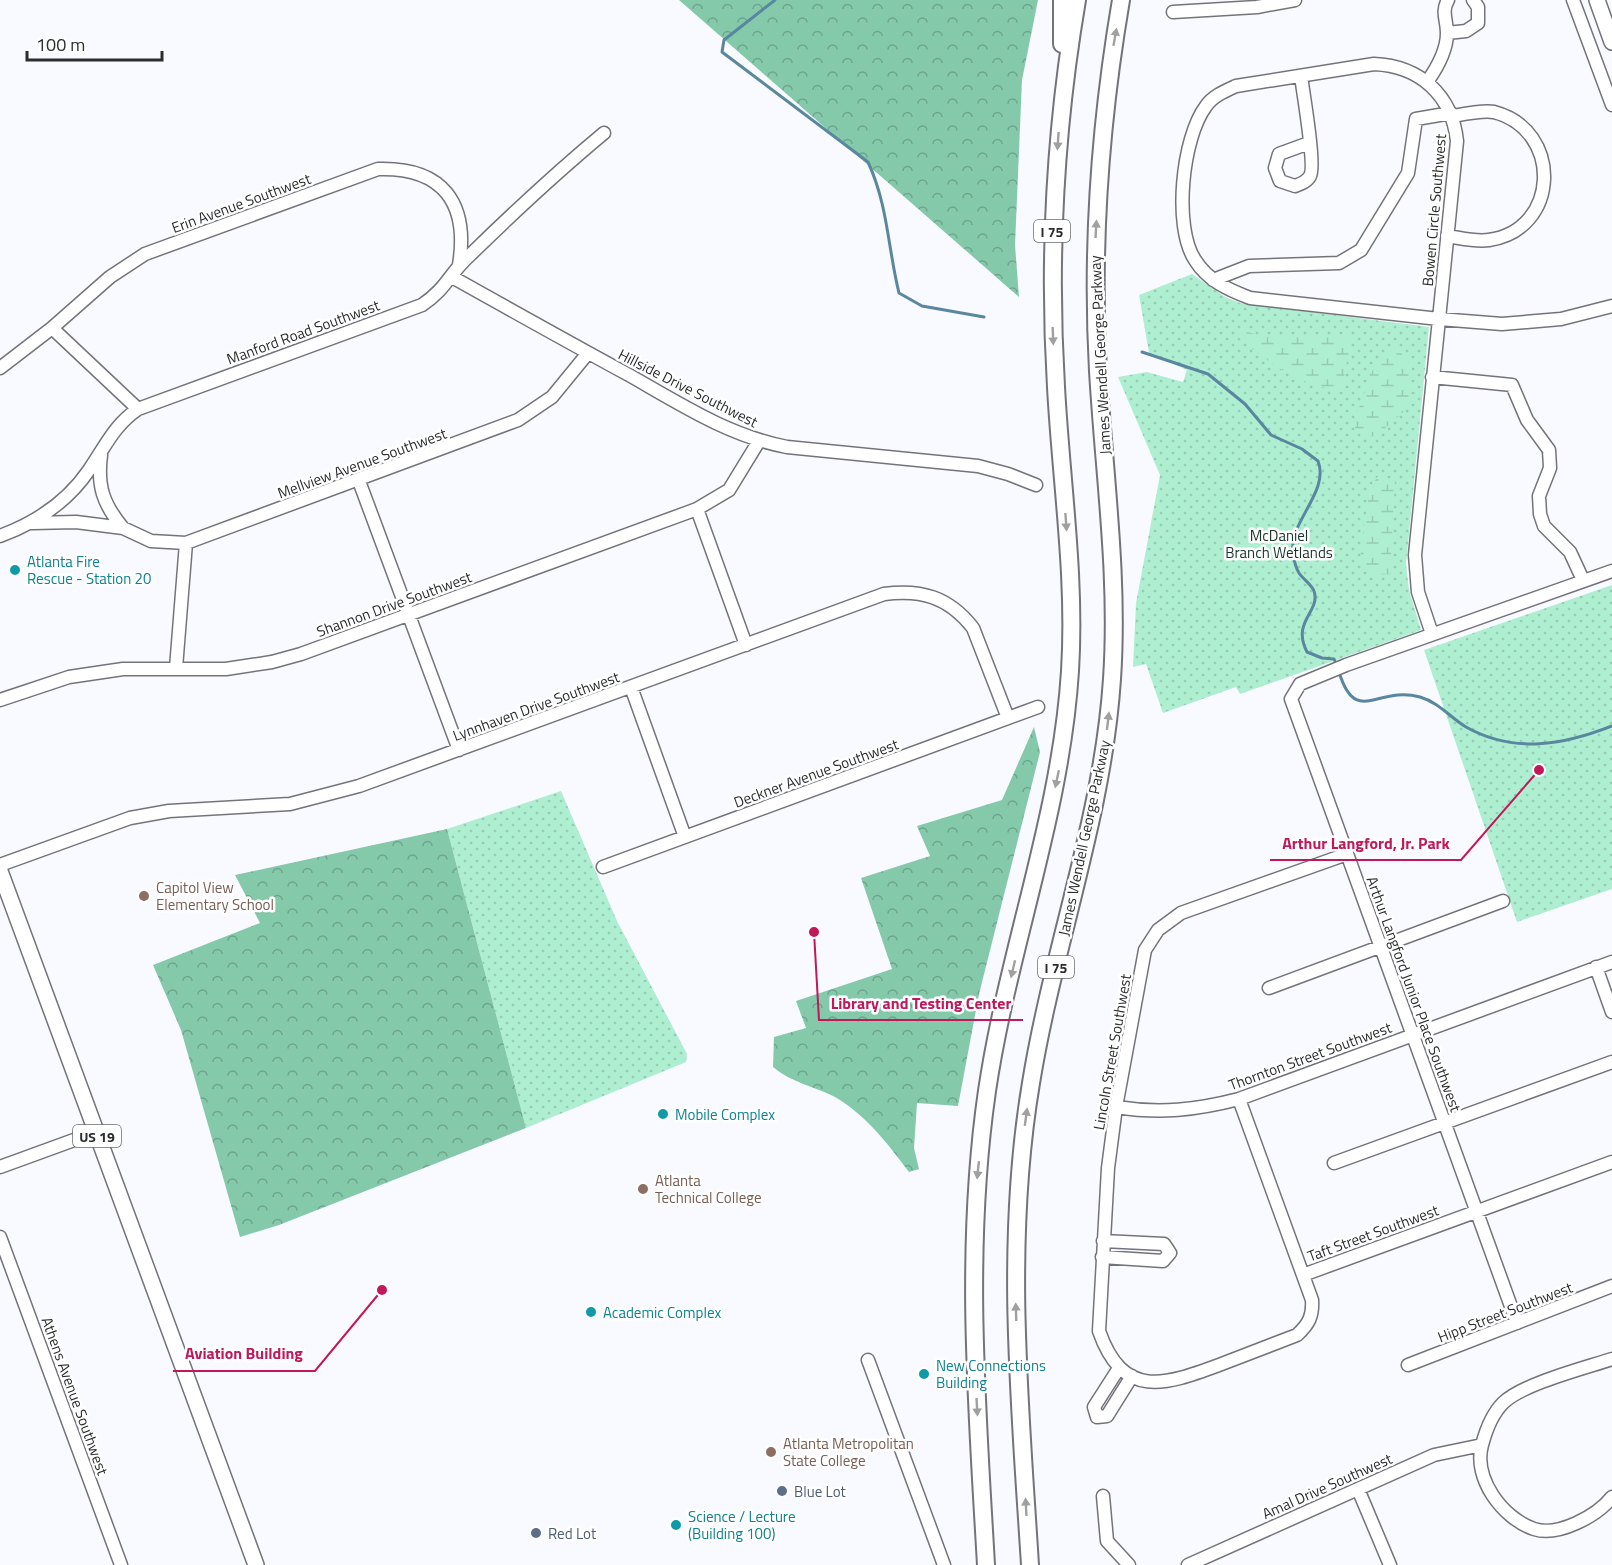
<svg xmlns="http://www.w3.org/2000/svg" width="1612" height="1565" viewBox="0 0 1612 1565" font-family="'Titillium Web',sans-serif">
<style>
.grass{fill:url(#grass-dots)}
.forest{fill:url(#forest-crowns)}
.wetland{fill:url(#wetland-marsh)}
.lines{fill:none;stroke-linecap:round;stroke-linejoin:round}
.stream{stroke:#59879f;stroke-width:3}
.minor-casing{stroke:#737479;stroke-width:15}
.major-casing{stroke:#737479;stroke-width:18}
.highway-casing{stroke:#737479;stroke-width:20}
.minor{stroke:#fff;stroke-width:12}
.major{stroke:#fff;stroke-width:15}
.highway{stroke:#fff;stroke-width:16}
.oneway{fill:#a0a0a1}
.culture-dot{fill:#0f9aa8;stroke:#fff;stroke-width:2}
.education-dot{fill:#8d6e63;stroke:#fff;stroke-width:2}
.service-dot{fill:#5c6f8a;stroke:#fff;stroke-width:2}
.labels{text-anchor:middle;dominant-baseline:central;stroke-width:5;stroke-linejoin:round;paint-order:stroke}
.shield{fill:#fff;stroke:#6b6c6d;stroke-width:1.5}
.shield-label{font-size:14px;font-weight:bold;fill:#2c2d2f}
.street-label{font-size:15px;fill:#2c2d2f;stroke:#fff}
.park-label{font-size:15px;fill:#163629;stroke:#fff}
.culture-label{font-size:15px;fill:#0d838f;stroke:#fff;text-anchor:start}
.education-label{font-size:15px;fill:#785e54;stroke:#fff;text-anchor:start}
.service-label{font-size:15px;fill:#4e5e75;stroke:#fff;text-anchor:start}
.leader{fill:none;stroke:#c2185b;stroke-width:2}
.callout-dot{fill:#c2185b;stroke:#fff;stroke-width:2}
.callout-label{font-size:16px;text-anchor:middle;font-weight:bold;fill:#c2185b;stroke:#fff;stroke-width:5;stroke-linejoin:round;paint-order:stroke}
</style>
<defs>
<pattern id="grass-dots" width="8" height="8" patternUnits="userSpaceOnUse" patternTransform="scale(1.5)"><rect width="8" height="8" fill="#aeeed1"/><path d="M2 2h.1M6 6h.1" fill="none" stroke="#96ccb4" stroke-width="1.8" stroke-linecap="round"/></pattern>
<pattern id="forest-crowns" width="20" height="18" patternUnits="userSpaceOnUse" patternTransform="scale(1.5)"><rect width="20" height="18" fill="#85c9ab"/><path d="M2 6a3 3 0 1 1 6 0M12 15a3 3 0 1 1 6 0" fill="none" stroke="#6da48c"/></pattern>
<pattern id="wetland-marsh" width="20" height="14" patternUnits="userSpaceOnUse" patternTransform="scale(1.5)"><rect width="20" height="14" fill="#aeeed1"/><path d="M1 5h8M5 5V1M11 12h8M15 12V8" fill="none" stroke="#96ccb4"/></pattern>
</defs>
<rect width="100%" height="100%" fill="#f9faff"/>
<!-- grass -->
<path class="grass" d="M 1192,274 L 1225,297 L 1240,303 L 1429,327 L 1406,564 L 1409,590 L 1421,630 L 1240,694 L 1236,687 L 1163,713 L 1146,664 L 1133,667 L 1136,603 L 1160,475 L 1118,377 L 1147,372 L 1183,382 L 1187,370 L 1149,353 L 1139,295 Z
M 1612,585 L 1612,889 L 1517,922 L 1424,650 Z
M 561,791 L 617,921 L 687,1054 L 686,1062 L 526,1128 L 447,829 Z"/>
<!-- forest -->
<path class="forest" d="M 679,0 L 1038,0 L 1022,80 L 1015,245 L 1019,297 Z
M 1034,727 L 1040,752 L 979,994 L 958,1106 L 917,1103 L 914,1148 L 919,1169 L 909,1172 C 888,1144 866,1115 835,1097 C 814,1086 792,1083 773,1067 L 774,1037 L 806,1028 L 796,1001 L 892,969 L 861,878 L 930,856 L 917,826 L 1002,800 Z
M 447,829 L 526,1128 L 279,1225 L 240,1237 L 181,1030 L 153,965 L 260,923 L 235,875 Z"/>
<!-- wetland -->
<path class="wetland" d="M 1241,330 L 1265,337 L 1353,334 L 1341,390 C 1302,388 1268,362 1239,338 Z
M 1397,348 L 1412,367 L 1408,408 L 1376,436 L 1362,437 L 1355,428 L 1356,416 L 1376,361 Z
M 1378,476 L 1395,482 L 1390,574 L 1368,575 L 1360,551 L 1370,488 Z"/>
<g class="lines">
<!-- stream -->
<path class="stream" d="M 775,0 L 724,40 L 722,52 L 868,162 C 888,205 888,249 899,293 L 922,306 L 984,317
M 1142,352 L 1208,374 L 1245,404 L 1271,435 L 1302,449 L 1318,461 C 1328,486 1301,512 1294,537 C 1291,547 1294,565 1299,573 C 1303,579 1311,584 1314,591 C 1321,612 1291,621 1307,652 L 1322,658 L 1334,659 L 1337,666
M 1339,672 C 1356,727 1377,685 1420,697 C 1438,702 1451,718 1466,727 C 1514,754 1564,745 1612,726"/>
<defs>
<path id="minor" d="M 1573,0 L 1612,105
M 1173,12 L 1257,7 L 1295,0
M 1447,33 L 1466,31 L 1478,23 L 1478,7 L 1473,0
M 1374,64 C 1420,66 1452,95 1457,141 L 1439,319 L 1250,298 C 1229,290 1208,281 1195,260 C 1173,227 1182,138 1206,106 C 1213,96 1225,91 1236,86 Z
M 1301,76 C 1303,92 1316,166 1310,176 C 1307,182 1300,184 1295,186 L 1280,181 L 1275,168 L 1279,154 L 1309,143
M 1427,82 C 1437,68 1447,51 1447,33 C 1447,20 1441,12 1448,0
M 1447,236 C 1461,238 1475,242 1489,240 C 1560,230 1563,130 1494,112 C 1483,110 1464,114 1453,116
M 452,277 C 511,310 570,343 629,375 C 680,404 729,436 787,447 L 978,466 L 1008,474 L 1036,485
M 1213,280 L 1249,266 L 1339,263 L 1361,250 L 1408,173 L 1416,119 L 1451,113
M 52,328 L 138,409
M 0,368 L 52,328 L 110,277 L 145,254 L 378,169 C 443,167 469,203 459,265
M 1432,377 L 1512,385 L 1527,420 L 1549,450 L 1550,468 L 1539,496 L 1540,514 L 1544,526 L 1570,552 L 1583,580
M 101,455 C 97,486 103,504 123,528
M 359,481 L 459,750
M 697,509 L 746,645
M 32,523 L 76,522 L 123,528 L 151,541 L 186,543 L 518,420 L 552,397 L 588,353
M 0,536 C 35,523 68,501 89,470 C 105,447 114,425 138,409 L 422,305 C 447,288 449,274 469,256 C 513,213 557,172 604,133
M 1432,634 L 1418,592 L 1415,555 L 1439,319 L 1502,324 L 1561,319 L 1612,306
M 176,668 L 186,543
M 631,687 L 685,837
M 0,700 L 69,677 L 123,669 L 226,669 L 272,662 L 301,654 L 697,509 L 729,490 L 759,441
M 0,865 L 130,818 L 169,811 L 290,804 L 359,786 L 884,594 C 921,589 949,597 973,628 L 1008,718
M 603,867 L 1038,707
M 1596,967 L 1612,1012
M 1269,988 L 1503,901
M 1239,1099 L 1312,1300 C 1313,1316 1309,1324 1297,1335 C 1271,1345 1245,1355 1219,1365 C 1165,1385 1123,1400 1099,1331 L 1108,1168 L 1116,1107 L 1145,950 L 1158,930 L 1181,913 L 1347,854
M 1116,1107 C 1160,1114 1196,1110 1239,1099 L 1612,962
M 1334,1163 L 1612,1062
M 0,1167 L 96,1132
M 0,1237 L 121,1565
M 1102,1257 L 1163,1261 L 1170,1253 L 1164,1244 L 1103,1241
M 1303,1275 L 1612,1162
M 1517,1323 L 1291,699 L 1300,684 L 1346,665 L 1612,571
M 868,1360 L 944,1565
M 1408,1365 L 1612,1286
M 1119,1368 L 1094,1407 L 1097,1417 L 1107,1416 L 1132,1376
M 1482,1445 C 1473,1478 1502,1518 1534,1529 C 1558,1537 1597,1516 1612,1497
M 1358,1489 L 1390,1565
M 1103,1496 L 1107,1541 L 1129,1565
M 1188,1565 L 1434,1455 L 1482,1445 C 1486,1430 1492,1414 1503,1403 C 1522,1384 1585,1368 1612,1359"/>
<path id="major" d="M 1597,0 L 1612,42
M 0,871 L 256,1565"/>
<path id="highway" d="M 1062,44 L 1062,0
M 986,1565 C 977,1406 964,1249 987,1091 C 1008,949 1061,815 1070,671 C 1076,577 1061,481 1056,387 C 1048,256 1055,129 1077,0
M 1030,1565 C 1020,1404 1004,1243 1031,1083 C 1053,947 1103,817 1112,679 C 1119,576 1104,474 1098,371 C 1091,246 1100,123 1121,0"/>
</defs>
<!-- minor casing -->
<use href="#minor" class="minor-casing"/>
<!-- major casing -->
<use href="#major" class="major-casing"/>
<!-- highway casing -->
<use href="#highway" class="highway-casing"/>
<!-- minor -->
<use href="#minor" class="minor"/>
<!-- major -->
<use href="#major" class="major"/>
<!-- highway -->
<use href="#highway" class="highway"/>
</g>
<!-- one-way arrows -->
<defs><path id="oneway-solid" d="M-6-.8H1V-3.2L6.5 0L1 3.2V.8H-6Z" transform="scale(1.5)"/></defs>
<g class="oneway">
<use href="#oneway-solid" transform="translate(1115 37) rotate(-80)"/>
<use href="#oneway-solid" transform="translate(1058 141) rotate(94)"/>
<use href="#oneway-solid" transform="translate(1096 229) rotate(-87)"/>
<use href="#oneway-solid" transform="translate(1053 336) rotate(88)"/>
<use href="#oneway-solid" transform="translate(1066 522) rotate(86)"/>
<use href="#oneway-solid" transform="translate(1108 721) rotate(-83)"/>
<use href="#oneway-solid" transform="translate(1057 779) rotate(102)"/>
<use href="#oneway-solid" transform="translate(1013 969) rotate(103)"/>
<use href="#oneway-solid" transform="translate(1026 1117) rotate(-82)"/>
<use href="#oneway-solid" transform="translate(978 1170) rotate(96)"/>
<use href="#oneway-solid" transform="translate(1016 1312) rotate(-92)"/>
<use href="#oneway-solid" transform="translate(977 1407) rotate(87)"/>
<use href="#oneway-solid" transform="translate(1026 1507) rotate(-93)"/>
</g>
<!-- markers -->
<g class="culture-dot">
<circle cx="15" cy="570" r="6"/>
<circle cx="663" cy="1114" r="6"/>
<circle cx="591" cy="1312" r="6"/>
<circle cx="924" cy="1374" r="6"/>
<circle cx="676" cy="1525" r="6"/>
</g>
<g class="education-dot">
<circle cx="144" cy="896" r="6"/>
<circle cx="643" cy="1189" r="6"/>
<circle cx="771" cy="1452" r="6"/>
</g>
<g class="service-dot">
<circle cx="782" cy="1491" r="6"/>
<circle cx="536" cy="1533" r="6"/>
</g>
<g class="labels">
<!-- shield labels -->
<g class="shield">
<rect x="1034" y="220" width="36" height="22" rx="4.5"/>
<rect x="1038" y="956" width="36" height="22" rx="4.5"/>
<rect x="73" y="1125" width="48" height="22" rx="4.5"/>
</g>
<g class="shield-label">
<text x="1052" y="231">I 75</text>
<text x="1056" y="967">I 75</text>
<text x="97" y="1136">US 19</text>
</g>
<!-- street labels -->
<g class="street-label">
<text transform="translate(241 203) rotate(-20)">Erin Avenue Southwest</text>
<text transform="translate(1434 210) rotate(-85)">Bowen Circle Southwest</text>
<text transform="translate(303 332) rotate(-20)">Manford Road Southwest</text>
<text transform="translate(1100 355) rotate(-93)">James Wendell George Parkway</text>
<text transform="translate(688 388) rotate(27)">Hillside Drive Southwest</text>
<text transform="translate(362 463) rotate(-20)">Mellview Avenue Southwest</text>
<text transform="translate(394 604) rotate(-20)">Shannon Drive Southwest</text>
<text transform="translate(536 706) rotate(-20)">Lynnhaven Drive Southwest</text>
<text transform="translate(816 773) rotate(-20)">Deckner Avenue Southwest</text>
<text transform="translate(1084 838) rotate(-78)">James Wendell George Parkway</text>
<text transform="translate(1414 994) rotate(70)">Arthur Langford Junior Place Southwest</text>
<text transform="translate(1112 1052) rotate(-80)">Lincoln Street Southwest</text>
<text transform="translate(1310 1056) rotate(-20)">Thornton Street Southwest</text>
<text transform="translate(1373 1233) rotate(-20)">Taft Street Southwest</text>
<text transform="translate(1505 1312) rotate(-21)">Hipp Street Southwest</text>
<text transform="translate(75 1396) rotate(70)">Athens Avenue Southwest</text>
<text transform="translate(1327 1486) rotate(-24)">Amal Drive Southwest</text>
</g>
<!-- park labels -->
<g class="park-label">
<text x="1279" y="535">McDaniel<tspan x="1279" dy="17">Branch Wetlands</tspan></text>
</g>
<!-- culture labels -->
<g class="culture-label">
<text x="27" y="561">Atlanta Fire<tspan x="27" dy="17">Rescue - Station 20</tspan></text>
<text x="675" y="1114">Mobile Complex</text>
<text x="603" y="1312">Academic Complex</text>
<text x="936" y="1365">New Connections<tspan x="936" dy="17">Building</tspan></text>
<text x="688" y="1516">Science / Lecture<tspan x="688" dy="17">(Building 100)</tspan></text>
</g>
<!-- education labels -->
<g class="education-label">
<text x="156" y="887">Capitol View<tspan x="156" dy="17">Elementary School</tspan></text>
<text x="655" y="1180">Atlanta<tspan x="655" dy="17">Technical College</tspan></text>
<text x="783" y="1443">Atlanta Metropolitan<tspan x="783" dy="17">State College</tspan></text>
</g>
<!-- service labels -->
<g class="service-label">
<text x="794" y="1491">Blue Lot</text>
<text x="548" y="1533">Red Lot</text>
</g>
</g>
<!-- callouts -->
<path class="leader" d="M1539 770L1461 860H1270M814 932L819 1020H1023M382 1290L315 1371H173"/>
<g class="callout-dot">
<circle cx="1539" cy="770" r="6"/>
<circle cx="814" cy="932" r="6"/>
<circle cx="382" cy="1290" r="6"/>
</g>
<g class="callout-label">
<text x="1366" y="849">Arthur Langford, Jr. Park</text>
<text x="921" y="1009">Library and Testing Center</text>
<text x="244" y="1359">Aviation Building</text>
</g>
<!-- scale -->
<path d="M27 51v9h135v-9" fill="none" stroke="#2c2d2f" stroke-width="3"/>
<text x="36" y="51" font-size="18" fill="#2c2d2f" stroke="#ffffff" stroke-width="4.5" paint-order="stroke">100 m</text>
</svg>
